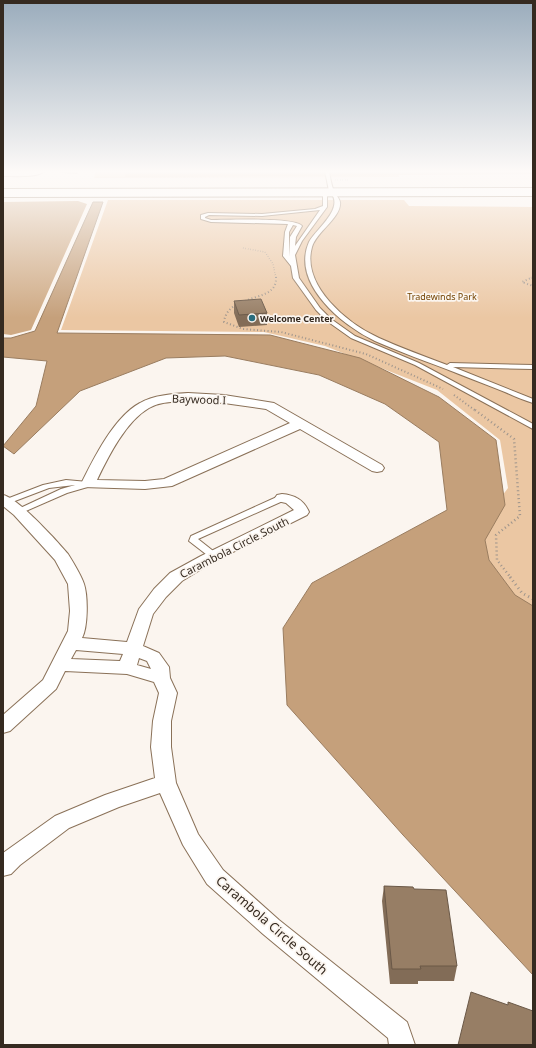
<svg xmlns="http://www.w3.org/2000/svg" width="536" height="1048" viewBox="0 0 536 1048" font-family="'Noto Sans',sans-serif">
<style>
.green{fill:#ebc7a3}
.forest{fill:#cea983}
.water{fill:#c5a07b;stroke:#9a7d60}
.lines{fill:none;stroke-linecap:round;stroke-linejoin:round}
.service-casing{stroke:#8a7158;stroke-width:2}
.minor-casing{stroke:#8a7158;stroke-width:2}
.primary-casing{stroke:#8a7158;stroke-width:2}
.path-far3{stroke:#9d948c;stroke-width:1.5;stroke-dasharray:0.5 2;stroke-linecap:butt}
.path-far2{stroke:#9d948c;stroke-width:2;stroke-dasharray:1 2.5;stroke-linecap:butt}
.path-far1{stroke:#9d948c;stroke-width:2.5;stroke-dasharray:1 3;stroke-linecap:butt}
.path{stroke:#9d948c;stroke-width:3;stroke-dasharray:1 3.5;stroke-linecap:butt}
.service{fill:#fff;fill-rule:evenodd}
.minor{fill:#fff;fill-rule:evenodd}
.primary{fill:#fff;fill-rule:evenodd}
.wall{fill:#826c57}
.building{fill:#977e65;stroke:#6a5847}
.poi-dot{fill:#296d7e;stroke:#fbf5ef;stroke-width:1.5}
.labels{text-anchor:middle;dominant-baseline:central;stroke-width:3.5;stroke-linejoin:round;paint-order:stroke}
.far-park-label{font-size:9px;fill:#734300;stroke:#fbf5ef}
.far-poi-label{font-size:9px;font-weight:bold;fill:#352a20;stroke:#fbf5ef;text-anchor:start}
.street-label{font-size:11px;fill:#352a20;stroke:#fbf5ef}
.near-street-label{font-size:13px;fill:#352a20;stroke:#fbf5ef}
</style>
<rect width="100%" height="100%" fill="#fbf5ef"/>
<!-- green -->
<path class="green" d="M 96,171 L 533,171 L 398,172 L 399,177 L 94,178 Z
M 108,200 L 404,200 L 409,206 L 533,207 L 533,608 L 515,596 L 489,560 L 480,542 L 487,516 L 508,488 L 500,440 L 437,390 L 325,346 L 264,332 L 61,330 Z"/>
<!-- forest -->
<path class="forest" d="M 126,171 L 533,171 L 533,174 L 125,177 Z
M 78,201 L 87,204 L 31,330 L 11,335 L 3,334 L 3,202 Z"/>
<!-- water -->
<path class="water" d="M 93,202 L 103,202 L 57,333 L 270,335 L 360,358 L 439,397 L 496,440 L 505,505 L 485,540 L 489,560 L 515,595 L 533,606 L 533,975 L 403,835 L 287,705 L 283,628 L 312,583 L 447,510 L 439,442 L 385,404 L 319,375 L 225,356 L 166,358 L 80,391 L 14,454 L 3,446 L 36,406 L 47,361 L 3,357 L 3,338 L 11,338 L 35,331 Z"/>
<g class="lines">
<defs>
<path id="service" d="M 325,171 L 329,171 C 330,177 331,183 333,189 C 334,194 339,197 340,202 C 342,217 316,232 312,247 C 301,286 348,324 379,338 C 401,348 424,356 447,365 L 450,363 L 533,365 L 533,369 L 453,367 L 533,399 L 533,403 C 523,400 514,396 505,392 C 488,385 471,379 454,372 C 428,362 400,352 375,341 C 341,325 291,283 309,242 C 317,228 344,209 331,193 L 327,196 L 327,207 L 302,241 L 295,255 L 299,278 L 320,308 L 331,319 L 355,336 L 419,363 L 533,424 L 533,429 L 415,365 L 351,338 L 327,321 L 316,310 L 293,278 L 291,266 L 283,256 L 285,232 L 288,224 L 211,222 L 201,219 L 201,215 L 208,213 L 262,214 L 315,209 L 323,206 L 323,196 L 329,191 ZM 320,210 L 295,246 L 296,237 L 302,226 C 295,217 226,220 211,220 L 205,218 L 205,217 L 209,215 L 262,216 ZM 293,225 L 297,226 L 290,237 L 289,257 L 289,232 Z
M 66,480 L 88,482 L 92,484 L 91,486 L 67,493 L 19,514 L 15,512 L 16,510 L 61,489 L 75,485 L 49,488 L 7,504 L 3,502 L 4,500 L 43,485 Z
M 279,496 L 285,496 L 286,498 L 285,500 L 198,539 L 217,554 L 218,556 L 217,558 L 211,558 L 189,541 L 191,536 Z"/>
<path id="minor" d="M 45,171 C 37,178 14,176 3,176 L 3,172 Z
M 188,393 L 224,395 L 274,403 L 382,465 L 384,468 L 382,471 L 377,472 L 372,471 L 300,429 L 172,486 L 145,489 L 83,487 L 81,484 C 94,458 114,417 140,403 C 154,395 172,394 188,393 ZM 188,401 L 224,403 L 266,409 L 290,423 L 164,479 L 145,481 L 97,480 C 108,457 126,421 149,408 C 161,401 175,402 188,401 Z
M 282,494 C 295,495 304,500 309,512 L 307,515 L 213,562 L 182,581 L 166,597 L 153,614 L 143,646 L 159,653 L 169,667 L 170,678 L 177,693 L 171,721 L 171,747 L 176,783 L 198,834 L 223,870 L 279,920 L 407,1022 L 415,1045 L 389,1045 L 388,1038 L 263,934 L 207,884 L 183,845 L 160,793 L 119,807 L 69,828 L 20,865 L 11,874 L 3,876 L 3,853 L 55,816 L 105,795 L 155,778 L 151,747 L 153,721 L 159,693 L 154,682 L 127,674 L 65,671 L 56,689 L 10,731 L 3,733 L 3,715 L 43,680 L 68,631 L 70,611 L 68,584 L 55,560 L 14,515 L 3,506 L 3,495 C 18,498 57,541 68,554 C 73,562 81,575 84,584 C 88,596 88,627 82,638 L 127,642 L 139,609 L 154,589 L 170,573 L 201,556 L 294,510 L 286,503 L 277,501 L 275,498 L 277,495 ZM 76,650 L 123,654 L 120,661 L 71,659 ZM 139,658 L 147,661 L 151,669 L 137,665 Z"/>
<path id="primary" d="M 533,188 L 533,196 L 3,197 L 3,189 Z"/>
</defs>
<!-- service casing -->
<use href="#service" class="service-casing"/>
<!-- minor casing -->
<use href="#minor" class="minor-casing"/>
<!-- primary casing -->
<use href="#primary" class="primary-casing"/>
<!-- path-far3 -->
<path class="path-far3" d="M 335,180 L 348,180
M 243,248 L 265,252 L 273,264 L 276,278
M 531,278 L 533,277"/>
<!-- path-far2 -->
<path class="path-far2" d="M 533,277 L 522,282 L 533,286
M 245,301 C 258,295 277,295 276,277
M 236,305 C 229,309 225,314 224,322 L 243,329 L 281,332 L 366,354 L 443,389
M 454,395 L 476,411"/>
<!-- path-far1 -->
<path class="path-far1" d="M 475,410 L 514,439 L 520,516 L 496,535 L 497,560 L 511,578"/>
<!-- path -->
<path class="path" d="M 510,577 L 522,593 L 533,599"/>
<!-- service -->
<use href="#service" class="service"/>
<!-- minor -->
<use href="#minor" class="minor"/>
<!-- primary -->
<use href="#primary" class="primary"/>
</g>
<!-- wall -->
<path class="wall" d="M 61,171 L 78,171 L 77,174 L 62,173 Z
M 234,301 L 267,313 L 267,325 L 239,327 L 234,313 Z
M 384,886 L 414,889 L 457,966 L 454,981 L 418,981 L 418,984 L 390,984 L 382,901 Z"/>
<!-- building -->
<path class="building" d="M 261,299 L 267,313 L 239,315 L 234,301 Z
M 384,886 L 413,887 L 414,889 L 446,890 L 457,966 L 420,966 L 421,969 L 392,969 Z
M 471,992 L 508,1005 L 508,1002 L 533,1011 L 533,1045 L 458,1045 Z"/>
<!-- sky -->
<linearGradient id="sky" x2="0" y2="1"><stop stop-color="#9aacbc"/><stop offset="0.54" stop-color="#fdfaf8"/><stop offset="1" stop-color="#fdfaf8" stop-opacity="0"/></linearGradient>
<rect width="536" height="318" fill="url(#sky)"/>
<!-- markers -->
<circle class="poi-dot" cx="252" cy="318" r="4"/>
<g class="labels">
<!-- far-park labels -->
<g class="far-park-label">
<text x="442" y="296">Tradewinds Park</text>
</g>
<!-- far-poi labels -->
<g class="far-poi-label">
<text x="260" y="318">Welcome Center</text>
</g>
<!-- street labels -->
<g class="street-label">
<text transform="translate(199 399) rotate(2)">Baywood I</text>
<text transform="translate(234 547) rotate(-27)">Carambola Circle South</text>
</g>
<!-- near-street labels -->
<g class="near-street-label">
<text transform="translate(272 925) rotate(41)">Carambola Circle South</text>
</g>
</g>
<!-- border -->
<rect width="536" height="1048" fill="none" stroke="#352a20" stroke-width="8"/>
</svg>
